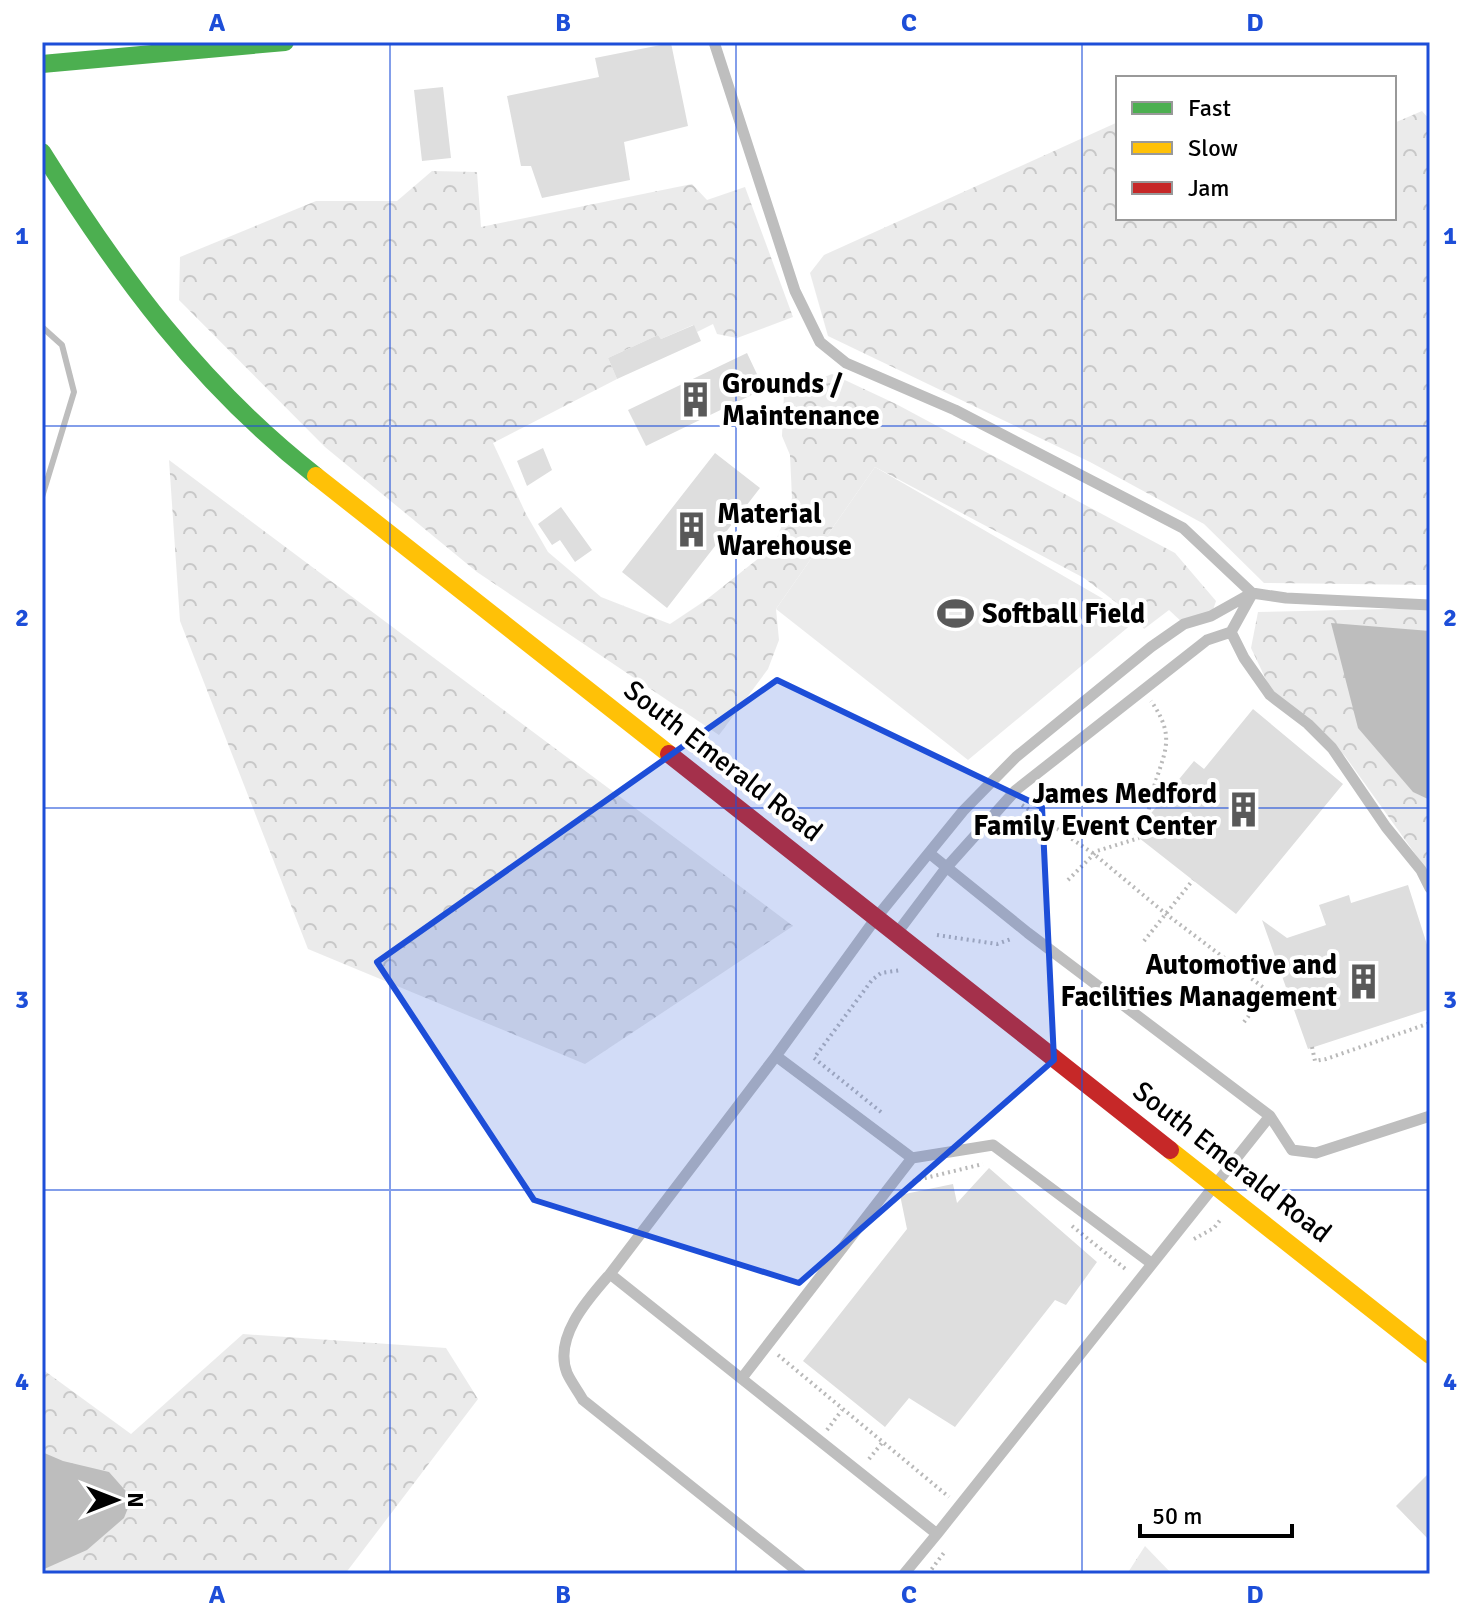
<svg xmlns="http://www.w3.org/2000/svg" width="1472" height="1616" viewBox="0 0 1472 1616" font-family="Signika,sans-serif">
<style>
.forest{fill:url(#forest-crowns)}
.garden{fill:#ebebeb}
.water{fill:#bdbdbd}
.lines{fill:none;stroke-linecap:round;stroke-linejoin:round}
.stream{stroke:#bdbdbd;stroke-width:6}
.building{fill:#dedede}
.path{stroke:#b9b9b9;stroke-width:4;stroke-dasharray:2 4;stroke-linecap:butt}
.lane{stroke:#bebebe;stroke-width:11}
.fast{stroke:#4caf50;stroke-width:18}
.slow{stroke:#ffc107;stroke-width:18}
.jam{stroke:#c62828;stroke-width:18}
.marked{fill:#1d4ed8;fill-opacity:0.2;stroke:#1d4ed8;stroke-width:6;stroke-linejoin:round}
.grid{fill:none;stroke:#1d4ed8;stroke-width:2;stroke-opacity:0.55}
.labels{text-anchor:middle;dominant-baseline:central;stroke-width:8;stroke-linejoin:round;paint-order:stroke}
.poi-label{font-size:28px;font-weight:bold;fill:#000;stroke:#fff;text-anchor:start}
.street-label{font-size:28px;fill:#000;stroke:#fff}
.neatline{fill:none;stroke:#1d4ed8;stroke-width:3}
.grid-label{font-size:26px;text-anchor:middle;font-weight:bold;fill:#1d4ed8}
</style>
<defs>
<pattern id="forest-crowns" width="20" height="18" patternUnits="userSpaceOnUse" patternTransform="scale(2)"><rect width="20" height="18" fill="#ebebeb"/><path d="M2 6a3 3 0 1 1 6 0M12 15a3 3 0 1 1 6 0" fill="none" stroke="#c8c8c8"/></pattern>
</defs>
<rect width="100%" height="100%" fill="#fff"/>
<!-- forest -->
<path class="forest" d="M 1422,111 L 1430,120 L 1430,585 L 1264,583 L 1204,524 L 1090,462 L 828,336 L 810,273 L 824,255 L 1118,122 L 1118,218 L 1394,218 L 1394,123 Z
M 432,171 L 477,172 L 481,227 L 692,184 L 707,200 L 745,187 L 793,317 L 737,338 L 717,334 L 713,324 L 697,332 L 693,325 L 661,339 L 658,335 L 608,358 L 617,379 L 493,443 L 526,514 L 548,552 L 601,597 L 670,624 L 706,600 L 774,546 L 792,498 L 790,455 L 782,436 L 784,393 L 832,374 L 896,404 L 1175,553 L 1216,601 L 1211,616 L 1184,624 L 1169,610 L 1144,629 L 1138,619 L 1084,578 L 875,467 L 776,609 L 779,640 L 768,669 L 719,735 L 477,572 L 325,447 L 179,300 L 180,257 L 316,201 L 397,201 Z
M 169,460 L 793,926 L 585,1064 L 308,949 L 180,621 Z
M 1430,608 L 1430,878 L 1426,869 L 1345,756 L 1271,690 L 1251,648 L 1258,612 Z
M 243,1334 L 446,1348 L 478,1399 L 345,1574 L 42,1574 L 42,1369 L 131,1434 Z
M 1145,1546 L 1172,1574 L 1127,1574 Z"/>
<!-- garden -->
<path class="garden" d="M 875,467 L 1138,619 L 968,760 L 776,609 Z"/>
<!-- water -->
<path class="water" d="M 1331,623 L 1430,631 L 1430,800 L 1413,792 L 1358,728 Z
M 42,1452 L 63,1461 L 109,1472 L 132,1498 L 124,1518 L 87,1550 L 42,1570 Z"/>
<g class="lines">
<!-- stream -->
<path class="stream" d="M 42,327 L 62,345 L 74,392 L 42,497"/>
</g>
<!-- building -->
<path class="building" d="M 671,43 L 688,126 L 624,142 L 630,180 L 542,198 L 531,166 L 521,166 L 507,96 L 599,77 L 595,58 Z
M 443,87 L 451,158 L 422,161 L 414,90 Z
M 694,325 L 701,341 L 617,379 L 608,358 L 658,335 L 661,339 Z
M 747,353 L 764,389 L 646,446 L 628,410 Z
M 543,448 L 552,470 L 527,486 L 517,461 Z
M 715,453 L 760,488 L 667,608 L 622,572 Z
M 561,507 L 592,550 L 575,562 L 560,540 L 552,545 L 538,524 Z
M 1253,709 L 1343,784 L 1236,914 L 1134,834 L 1194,761 L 1204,769 Z
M 1408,885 L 1430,954 L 1430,1009 L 1308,1049 L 1262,920 L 1287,938 L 1326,925 L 1319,905 L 1349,895 L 1351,903 Z
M 989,1168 L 1097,1262 L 1066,1305 L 1055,1300 L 955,1427 L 909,1398 L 885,1427 L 803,1361 L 907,1229 L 900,1195 L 953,1184 L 957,1203 Z
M 1430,1472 L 1430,1541 L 1396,1506 Z"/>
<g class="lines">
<!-- path -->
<path class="path" d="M 1022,805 L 1094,854 L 1166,914 L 1268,991 L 1296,998
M 1145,827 C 1149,815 1149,802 1153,790 C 1164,752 1177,738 1151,701
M 1068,880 L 1097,851 L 1139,838
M 937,935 L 997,944 L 1011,939
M 1144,941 L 1193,880
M 1244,1022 L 1268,991
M 1312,1047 L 1315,1061 L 1326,1059 L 1430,1023
M 881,1112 L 814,1058 L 872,980 L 881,973 L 901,970
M 913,1181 L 983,1164
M 1072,1226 L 1128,1271
M 1194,1239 L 1214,1228 L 1221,1219
M 778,1355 L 949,1497
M 827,1430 L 842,1410
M 869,1459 L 882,1443
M 928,1574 L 946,1550"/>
<!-- lane -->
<path class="lane" d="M 714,42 L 795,291 L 820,342 L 846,363 L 955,410 L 1183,528 L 1252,593 L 1286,598 L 1430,605
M 1252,593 L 1211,616 L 1184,624 L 1151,647 L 1016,757 L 963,811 L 876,918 L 776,1056 L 610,1274 L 937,1534 L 1270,1116
M 1231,632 L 1244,658 L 1270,695 L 1308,724 L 1332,748 L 1386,827 L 1421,870 L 1430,888
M 929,853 L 1028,933 L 1270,1116 L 1292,1150 L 1316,1153 L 1430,1116
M 897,933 L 946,868 L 1016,790 L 1207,640 L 1231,632 L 1252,594
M 776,1056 L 912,1158 L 993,1145 L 1151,1263
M 610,1274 C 589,1298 553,1337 567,1373 C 571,1382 578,1391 583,1400 L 801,1574
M 742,1378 L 912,1158
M 904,1574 L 937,1534"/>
<!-- fast -->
<path class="fast" d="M 42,64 L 285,42
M 42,152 C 120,277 200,385 316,476"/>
<!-- slow -->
<path class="slow" d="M 316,476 L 669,754
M 1170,1150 L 1430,1355"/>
<!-- jam -->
<path class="jam" d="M 669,754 L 1170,1150"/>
</g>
<!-- marked area -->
<path class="marked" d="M 777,680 L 1042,807 L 1054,1060 L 799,1283 L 534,1200 L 377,962 Z"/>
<!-- grid -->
<path class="grid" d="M 390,42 L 390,1574M 736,42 L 736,1574M 1082,42 L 1082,1574M 42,426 L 1430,426M 42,808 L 1430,808M 42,1190 L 1430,1190"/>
<!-- icons -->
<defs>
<symbol id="building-bare" viewBox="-9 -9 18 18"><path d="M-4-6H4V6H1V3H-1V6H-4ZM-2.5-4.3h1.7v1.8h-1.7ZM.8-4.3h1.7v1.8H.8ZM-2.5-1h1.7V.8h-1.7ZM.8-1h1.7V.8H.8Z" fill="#595959" stroke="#fff" stroke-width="2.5" paint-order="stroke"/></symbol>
<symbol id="stadium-bare" viewBox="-9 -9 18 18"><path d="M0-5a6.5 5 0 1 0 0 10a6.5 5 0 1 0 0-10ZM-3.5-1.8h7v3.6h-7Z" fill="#595959" stroke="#fff" stroke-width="2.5" paint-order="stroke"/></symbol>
</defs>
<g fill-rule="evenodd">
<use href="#building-bare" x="670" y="374" width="51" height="51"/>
<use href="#building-bare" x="666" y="504" width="51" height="51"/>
<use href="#stadium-bare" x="930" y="588" width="51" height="51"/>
<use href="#building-bare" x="1218" y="784" width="51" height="51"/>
<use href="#building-bare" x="1338" y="956" width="51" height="51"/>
</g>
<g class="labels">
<!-- poi labels -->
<g class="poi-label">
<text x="722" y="384">Grounds /<tspan x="722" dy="32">Maintenance</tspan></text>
<text x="717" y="514">Material<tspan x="717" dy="32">Warehouse</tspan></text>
<text x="982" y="614">Softball Field</text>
<text x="1217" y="794" text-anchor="end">James Medford<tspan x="1217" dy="32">Family Event Center</tspan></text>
<text x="1337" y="965" text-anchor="end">Automotive and<tspan x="1337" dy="32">Facilities Management</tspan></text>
</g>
<!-- street labels -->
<g class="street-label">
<text transform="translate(723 761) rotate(38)">South Emerald Road</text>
<text transform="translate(1232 1162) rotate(38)">South Emerald Road</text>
</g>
</g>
<!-- border -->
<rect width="1472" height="1616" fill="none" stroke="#ffffff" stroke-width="88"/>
<!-- legend -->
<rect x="1116" y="76" width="280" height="144" fill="#ffffff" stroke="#999999" stroke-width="2"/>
<rect x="1132" y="102" width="40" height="12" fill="#4caf50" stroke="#999999" stroke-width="2"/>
<text x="1188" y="116" font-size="24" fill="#000000">Fast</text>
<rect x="1132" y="142" width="40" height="12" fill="#ffc107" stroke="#999999" stroke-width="2"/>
<text x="1188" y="156" font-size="24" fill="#000000">Slow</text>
<rect x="1132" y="182" width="40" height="12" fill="#c62828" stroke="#999999" stroke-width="2"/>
<text x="1188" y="196" font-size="24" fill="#000000">Jam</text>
<!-- north arrow -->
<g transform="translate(116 1500) rotate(90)" stroke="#ffffff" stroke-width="6" paint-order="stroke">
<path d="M0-6L14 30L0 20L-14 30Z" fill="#000000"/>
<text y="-12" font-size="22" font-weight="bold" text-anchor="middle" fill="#000000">N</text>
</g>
<!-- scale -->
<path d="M1140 1524v12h152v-12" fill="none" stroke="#000000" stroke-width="4"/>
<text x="1152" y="1524" font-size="24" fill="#000000" stroke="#ffffff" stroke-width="6" paint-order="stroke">50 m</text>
<rect x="44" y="44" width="1384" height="1528" class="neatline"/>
<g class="grid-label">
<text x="217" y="31">A</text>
<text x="563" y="31">B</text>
<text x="909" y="31">C</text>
<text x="1255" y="31">D</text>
<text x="22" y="244">1</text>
<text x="1450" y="244">1</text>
<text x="22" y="626">2</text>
<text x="1450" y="626">2</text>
<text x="22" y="1008">3</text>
<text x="1450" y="1008">3</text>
<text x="22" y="1390">4</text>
<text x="1450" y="1390">4</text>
<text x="217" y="1603">A</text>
<text x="563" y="1603">B</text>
<text x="909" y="1603">C</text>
<text x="1255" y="1603">D</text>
</g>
</svg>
